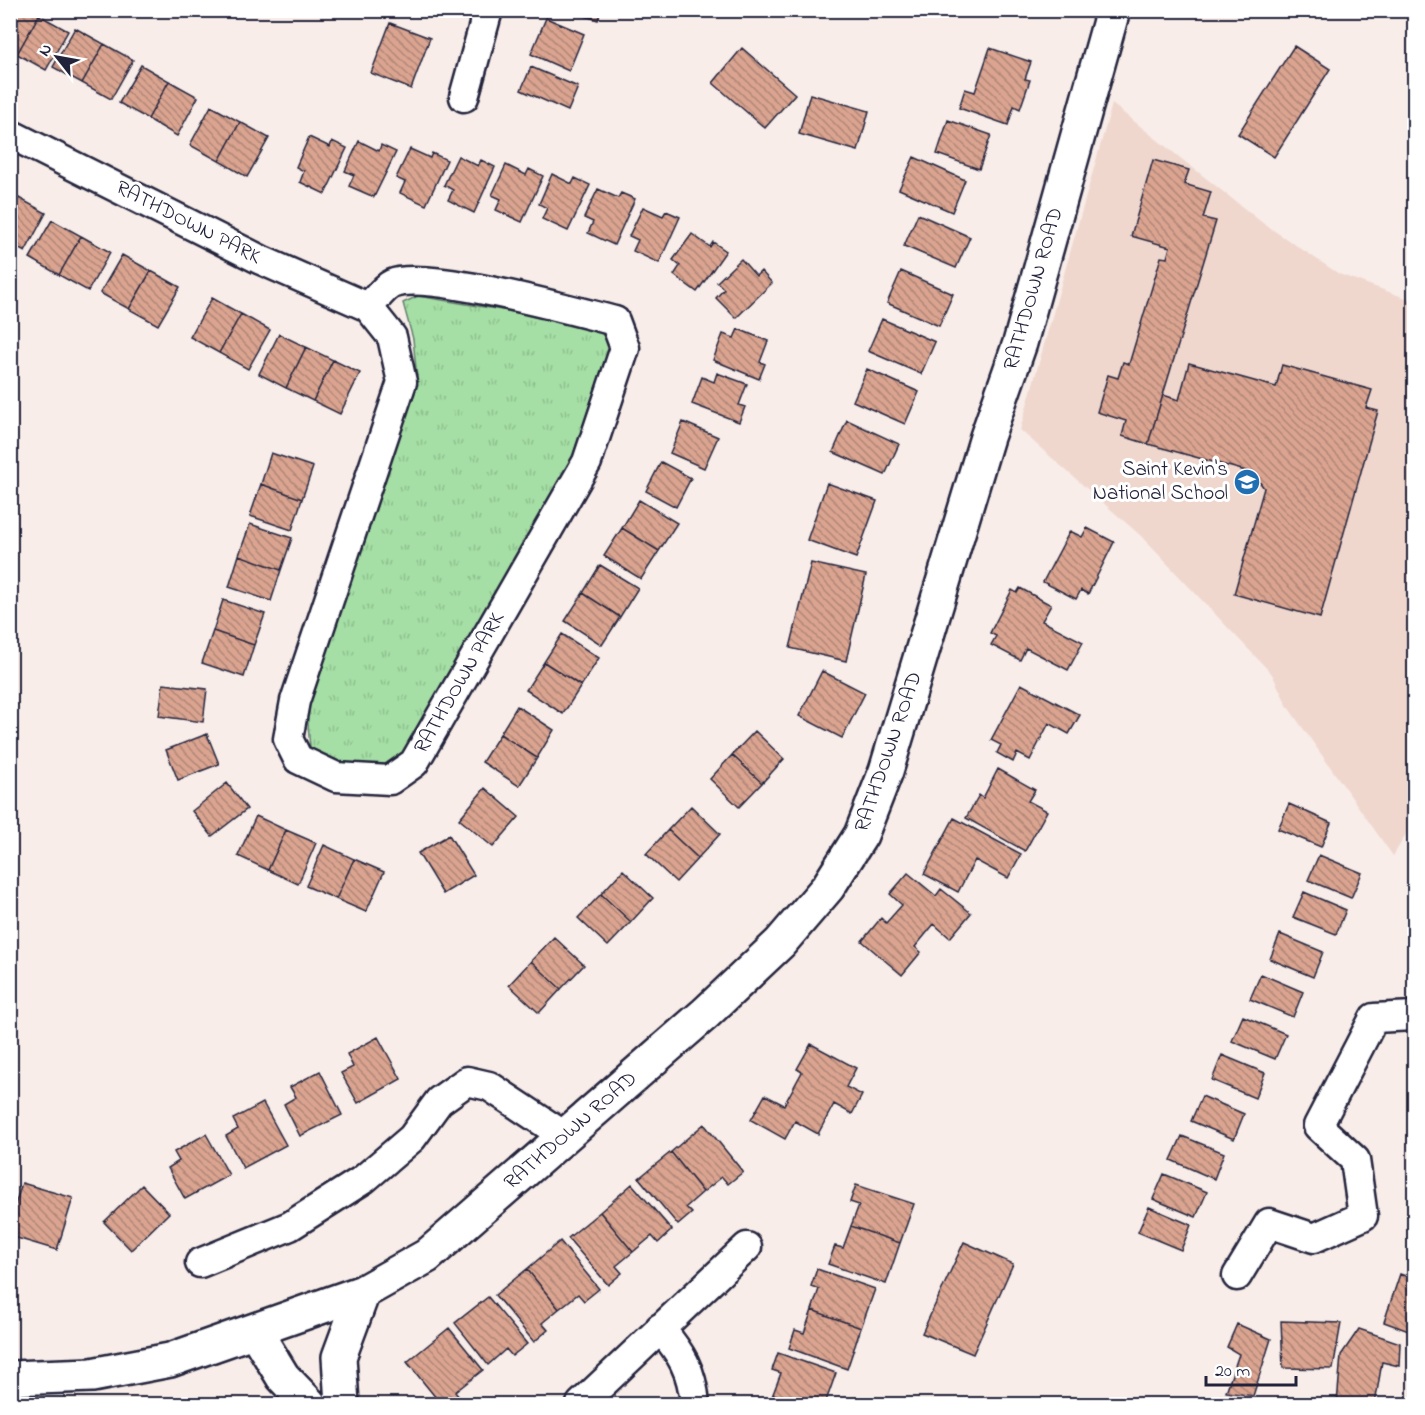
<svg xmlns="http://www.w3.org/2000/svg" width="1425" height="1415" viewBox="0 0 1425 1415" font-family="'Indie Flower',sans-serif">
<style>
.built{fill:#efd7ce}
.grass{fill:url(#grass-tufts);stroke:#648070;stroke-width:1.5}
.building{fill:url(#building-back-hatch);stroke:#22223b;stroke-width:1.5}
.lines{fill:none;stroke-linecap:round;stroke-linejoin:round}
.minor-casing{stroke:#22223b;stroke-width:33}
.secondary-casing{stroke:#22223b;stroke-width:38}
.minor{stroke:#fff;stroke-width:28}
.secondary{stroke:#fff;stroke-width:33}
.labels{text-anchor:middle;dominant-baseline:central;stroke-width:6;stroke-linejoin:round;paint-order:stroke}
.street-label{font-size:21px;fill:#22223b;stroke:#fff}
.poi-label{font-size:21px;fill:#22223b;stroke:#fff;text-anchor:end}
</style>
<defs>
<pattern id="grass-tufts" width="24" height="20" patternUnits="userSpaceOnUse" patternTransform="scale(1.5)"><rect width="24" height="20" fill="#a5dfa5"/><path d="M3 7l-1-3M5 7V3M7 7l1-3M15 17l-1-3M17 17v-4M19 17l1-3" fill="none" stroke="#8ebf8f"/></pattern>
<pattern id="building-back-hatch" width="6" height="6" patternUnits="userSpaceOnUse" patternTransform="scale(1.5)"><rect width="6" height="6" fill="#daa490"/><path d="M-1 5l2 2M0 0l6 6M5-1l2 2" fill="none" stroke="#b08577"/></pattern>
</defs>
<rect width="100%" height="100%" fill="#f8ede9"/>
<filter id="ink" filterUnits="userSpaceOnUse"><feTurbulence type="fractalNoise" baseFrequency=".0167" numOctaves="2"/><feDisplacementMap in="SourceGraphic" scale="12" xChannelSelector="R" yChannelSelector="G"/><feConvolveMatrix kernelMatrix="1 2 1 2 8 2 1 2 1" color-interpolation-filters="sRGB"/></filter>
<g filter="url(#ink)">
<!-- built -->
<path class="built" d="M 1112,104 L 1264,224 L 1339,274 L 1414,301 L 1414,821 L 1393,856 L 1288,707 L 1272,674 L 1140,535 L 1020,430 Z"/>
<!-- grass -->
<path class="grass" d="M 418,296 L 597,326 L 610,346 L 570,464 L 403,754 L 376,775 L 337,768 L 310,748 L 307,712 L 417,378 L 413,339 L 403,303 Z"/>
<!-- building -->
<path class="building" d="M 10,10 L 31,10 L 39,15 L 17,54 L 10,50 Z
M 565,10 L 601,10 L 598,20 Z
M 39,15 L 68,31 L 46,70 L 17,54 Z
M 546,18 L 584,34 L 569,71 L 531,54 Z
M 390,23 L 430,38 L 411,89 L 371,73 Z
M 75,28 L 104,44 L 82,83 L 53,67 Z
M 104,44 L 133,60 L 111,99 L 82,83 Z
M 1294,46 L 1330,69 L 1274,157 L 1238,134 Z
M 742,48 L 795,94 L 765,128 L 713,83 Z
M 990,48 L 1031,62 L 1025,79 L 1030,80 L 1020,109 L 1014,106 L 1008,125 L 959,108 L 965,89 L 975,92 Z
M 141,65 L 169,81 L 148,119 L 119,103 Z
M 531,67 L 578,87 L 568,111 L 521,90 Z
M 169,81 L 198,97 L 177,136 L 148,119 Z
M 810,94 L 869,111 L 858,151 L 799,134 Z
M 211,106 L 240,122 L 219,161 L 190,145 Z
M 948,120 L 991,135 L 979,169 L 937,154 Z
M 240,122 L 269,138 L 247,177 L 219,161 Z
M 309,137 L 330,147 L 332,141 L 347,148 L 325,194 L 300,182 L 304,171 L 296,167 Z
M 359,141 L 379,151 L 381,145 L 396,152 L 374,197 L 349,186 L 354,175 L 345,171 Z
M 410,149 L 430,158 L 432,153 L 447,160 L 426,205 L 400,193 L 405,182 L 396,178 Z
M 458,156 L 478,166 L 481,160 L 495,167 L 474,213 L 448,200 L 453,190 L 444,185 Z
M 914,157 L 965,180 L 952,212 L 899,189 Z
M 1153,160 L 1189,170 L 1184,184 L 1211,192 L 1203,218 L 1216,221 L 1148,444 L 1122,436 L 1126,421 L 1097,412 L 1108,375 L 1118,378 L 1123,362 L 1129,364 L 1161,257 L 1167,258 L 1170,247 L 1131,236 Z
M 506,165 L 526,175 L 529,169 L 543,176 L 522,222 L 496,210 L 501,199 L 492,195 Z
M 552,174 L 572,184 L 575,178 L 590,185 L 568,231 L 542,219 L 547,208 L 539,204 Z
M 598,189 L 618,198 L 621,193 L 635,199 L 614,245 L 588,233 L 593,222 L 584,218 Z
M 17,197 L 46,213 L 25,252 L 10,244 L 10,210 Z
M 643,207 L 663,216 L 666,211 L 680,217 L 659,263 L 633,251 L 638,240 L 629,236 Z
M 918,214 L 970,237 L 956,268 L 904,246 Z
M 52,220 L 81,236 L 59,275 L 30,258 Z
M 692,234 L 710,247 L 713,242 L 726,251 L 697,292 L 674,275 L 680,266 L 673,260 Z
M 81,236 L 110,252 L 88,291 L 59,275 Z
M 122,255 L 151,271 L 129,309 L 100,293 Z
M 741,259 L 756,276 L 761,271 L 772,283 L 736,318 L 716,298 L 724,289 L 717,282 Z
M 151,271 L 180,287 L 158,325 L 129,309 Z
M 901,271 L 953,294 L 939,326 L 887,303 Z
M 212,298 L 241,314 L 219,353 L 190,337 Z
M 241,314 L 270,330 L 248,369 L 219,353 Z
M 882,319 L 935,342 L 921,374 L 868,351 Z
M 738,329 L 768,341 L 760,362 L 765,364 L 759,379 L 713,360 L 723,334 L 734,338 Z
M 279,334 L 306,347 L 286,388 L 259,374 Z
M 306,347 L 333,360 L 313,401 L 286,388 Z
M 333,360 L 360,373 L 340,414 L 313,401 Z
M 1189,363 L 1276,387 L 1282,365 L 1372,390 L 1366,408 L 1378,411 L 1320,618 L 1234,594 L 1264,488 L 1253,473 L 1148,444 L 1163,395 L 1179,400 Z
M 867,369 L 919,392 L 905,424 L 853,401 Z
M 717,373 L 747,384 L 739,405 L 745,407 L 739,422 L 692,404 L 702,377 L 714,382 Z
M 847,420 L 899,444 L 885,475 L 833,452 Z
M 683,422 L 718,437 L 704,468 L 670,453 Z
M 271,453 L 313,467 L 302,499 L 261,484 Z
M 661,462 L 691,478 L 676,507 L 646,491 Z
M 827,483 L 877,501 L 856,558 L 807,540 Z
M 261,484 L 302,499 L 292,530 L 250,516 Z
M 639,500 L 677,523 L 659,551 L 622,528 Z
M 250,524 L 292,538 L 281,570 L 239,555 Z
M 622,528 L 659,551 L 641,579 L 604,556 Z
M 1087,528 L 1114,542 L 1088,594 L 1081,590 L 1076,599 L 1043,582 L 1070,531 L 1082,537 Z
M 239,555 L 281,570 L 271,601 L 229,587 Z
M 811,563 L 866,575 L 846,661 L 790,648 Z
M 600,565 L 638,588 L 620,617 L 583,593 Z
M 1020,588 L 1051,605 L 1042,621 L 1083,642 L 1068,670 L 1026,648 L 1020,660 L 991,645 L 996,636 L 990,633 L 1012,590 L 1017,593 Z
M 583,593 L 620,617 L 602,645 L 565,621 Z
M 223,600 L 265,614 L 254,645 L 213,631 Z
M 213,631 L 254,645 L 244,677 L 202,663 Z
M 562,634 L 599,658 L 581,686 L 544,662 Z
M 544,662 L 581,686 L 563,714 L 526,690 Z
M 822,671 L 865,693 L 842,738 L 799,716 Z
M 163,684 L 207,689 L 203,722 L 159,716 Z
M 1021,684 L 1080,715 L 1069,734 L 1049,723 L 1030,760 L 1017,753 L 1013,762 L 997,753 L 1001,745 L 991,740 Z
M 517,706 L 554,730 L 537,758 L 500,734 Z
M 755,731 L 784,759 L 762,783 L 732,755 Z
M 207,734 L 219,764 L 178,780 L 166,750 Z
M 500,734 L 537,758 L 519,786 L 482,762 Z
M 732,755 L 762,783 L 739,807 L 710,779 Z
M 998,769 L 1035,790 L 1028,801 L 1047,811 L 1025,851 L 966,818 L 979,795 L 983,798 Z
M 227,783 L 247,809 L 212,836 L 192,811 Z
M 485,788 L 519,817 L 493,847 L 459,819 Z
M 1289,804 L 1331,823 L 1321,847 L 1278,829 Z
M 691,806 L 720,834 L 698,858 L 668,830 Z
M 256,816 L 286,830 L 268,870 L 238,856 Z
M 954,818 L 1021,854 L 1008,878 L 975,860 L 958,892 L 924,874 Z
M 286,830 L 316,843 L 298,884 L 268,870 Z
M 668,830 L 698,858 L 676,882 L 646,854 Z
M 449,835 L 474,875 L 443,894 L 418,853 Z
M 324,845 L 354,859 L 336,899 L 306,886 Z
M 1319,855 L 1362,873 L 1351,898 L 1308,880 Z
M 354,859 L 384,872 L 366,912 L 336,899 Z
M 623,870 L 653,898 L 631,922 L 601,894 Z
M 908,873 L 936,896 L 941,889 L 971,913 L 950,938 L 934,924 L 915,947 L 921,952 L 902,975 L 862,941 L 881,918 L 886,923 L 902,905 L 890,894 Z
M 1304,892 L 1346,910 L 1336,934 L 1293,917 Z
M 601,894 L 631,922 L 608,946 L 578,918 Z
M 1280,934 L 1323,952 L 1313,977 L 1270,959 Z
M 554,937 L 584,965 L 561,989 L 531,961 Z
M 531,961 L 561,989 L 539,1013 L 509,985 Z
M 1261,974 L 1303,992 L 1293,1017 L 1250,999 Z
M 1243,1016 L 1286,1034 L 1275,1059 L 1232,1041 Z
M 378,1037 L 401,1079 L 358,1103 L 341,1073 L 353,1067 L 347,1054 Z
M 811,1044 L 856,1068 L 846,1087 L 862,1095 L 852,1114 L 834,1104 L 818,1134 L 795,1121 L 785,1139 L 751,1120 L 765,1095 L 784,1105 L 802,1072 L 797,1069 Z
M 1222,1055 L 1265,1073 L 1255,1098 L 1212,1080 Z
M 320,1071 L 342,1115 L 300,1136 L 284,1104 L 296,1097 L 290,1087 Z
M 1202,1096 L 1244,1114 L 1234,1139 L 1191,1121 Z
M 263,1103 L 286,1145 L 243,1168 L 226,1136 L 238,1129 L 233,1119 Z
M 704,1124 L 743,1172 L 728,1184 L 722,1177 L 703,1192 L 671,1152 Z
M 206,1134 L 229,1175 L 185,1199 L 168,1168 L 179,1161 L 174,1152 Z
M 1182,1136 L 1224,1153 L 1214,1179 L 1171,1160 Z
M 671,1152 L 703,1192 L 686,1207 L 692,1213 L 678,1225 L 639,1178 Z
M 1164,1174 L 1207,1192 L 1196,1217 L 1153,1199 Z
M 22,1183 L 73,1198 L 57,1250 L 10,1236 L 10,1221 Z
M 632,1184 L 672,1230 L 658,1243 L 652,1236 L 633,1252 L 600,1212 Z
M 142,1185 L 169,1213 L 131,1250 L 104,1222 Z
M 856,1185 L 914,1204 L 900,1243 L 851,1226 L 859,1205 L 850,1202 Z
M 1149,1207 L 1191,1225 L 1181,1250 L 1138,1232 Z
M 600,1212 L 633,1252 L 616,1266 L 622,1273 L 608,1285 L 568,1238 Z
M 851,1226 L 900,1243 L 886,1284 L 828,1264 L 835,1246 L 843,1248 Z
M 560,1241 L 599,1289 L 584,1301 L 578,1294 L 559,1309 L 527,1269 Z
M 964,1242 L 1013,1264 L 973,1354 L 922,1333 Z
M 527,1269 L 559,1309 L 542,1323 L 548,1330 L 534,1342 L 495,1295 Z
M 817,1269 L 875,1289 L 861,1328 L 812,1310 L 819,1289 L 811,1286 Z
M 1400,1274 L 1414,1279 L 1414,1333 L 1384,1322 Z
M 488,1297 L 527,1344 L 512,1356 L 506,1349 L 488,1365 L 455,1323 Z
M 812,1310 L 861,1328 L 847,1369 L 789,1348 L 795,1330 L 804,1333 Z
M 1281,1321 L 1341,1323 L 1333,1369 L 1283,1368 Z
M 1237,1324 L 1271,1339 L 1253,1396 L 1226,1392 L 1239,1354 L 1227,1347 Z
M 449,1328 L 483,1370 L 455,1392 L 460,1398 L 452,1404 L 441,1404 L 407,1362 Z
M 1359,1329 L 1400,1343 L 1399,1366 L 1382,1362 L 1375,1404 L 1337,1404 L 1341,1355 Z
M 778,1353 L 836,1373 L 825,1404 L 803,1404 L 773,1394 L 781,1373 L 772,1370 Z
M 773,1394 L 803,1404 L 770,1404 Z"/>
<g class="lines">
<defs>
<path id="minor" d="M 464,97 L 488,10
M 10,134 L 261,260 L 368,307 C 375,301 383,288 392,284 C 424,269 575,311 615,321 L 625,348 L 587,462 L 414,763 L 390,780 L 336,777 L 298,759 L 288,739 L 295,701 L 402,382 L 392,337 L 368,307
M 200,1263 L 290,1226 L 364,1179 L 412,1138 L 439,1101 L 467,1081 L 489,1086 L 566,1137
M 1237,1276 L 1269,1223 L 1314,1238 L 1363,1216 L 1355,1160 L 1318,1126 L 1374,1018 L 1414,1016
M 660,1328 C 681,1353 692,1370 695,1404
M 581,1404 L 747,1247"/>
<path id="secondary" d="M 255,1331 L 283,1377 L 309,1404
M 10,1378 L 92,1375 L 170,1360 L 363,1292 L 427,1256 L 706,1013 L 780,943 L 828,887 L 861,835 L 886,771 L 987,437 L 1020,343 L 1113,10
M 342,1404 L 339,1357 L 363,1292"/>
</defs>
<!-- minor casing -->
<use href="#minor" class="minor-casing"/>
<!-- secondary casing -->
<use href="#secondary" class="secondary-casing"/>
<!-- minor -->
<use href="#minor" class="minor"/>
<!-- secondary -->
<use href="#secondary" class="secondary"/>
</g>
</g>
<!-- icons -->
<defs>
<symbol id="school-disc" viewBox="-11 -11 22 22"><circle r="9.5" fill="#1f6fb2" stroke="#fff"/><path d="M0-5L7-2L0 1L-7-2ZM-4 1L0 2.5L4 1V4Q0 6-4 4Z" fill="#fff"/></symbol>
</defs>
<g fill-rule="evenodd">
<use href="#school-disc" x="1232" y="467" width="30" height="30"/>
</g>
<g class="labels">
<!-- street labels -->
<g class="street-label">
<text transform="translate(188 223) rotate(27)">RATHDOWN PARK</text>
<text transform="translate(1034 289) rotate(-74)">RATHDOWN ROAD</text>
<text transform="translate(460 683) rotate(-60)">RATHDOWN PARK</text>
<text transform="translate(889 752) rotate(-71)">RATHDOWN ROAD</text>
<text transform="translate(571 1131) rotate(-41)">RATHDOWN ROAD</text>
</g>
<!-- poi labels -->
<g class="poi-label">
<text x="1228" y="470">Saint Kevin's<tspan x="1228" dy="24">National School</tspan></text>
</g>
</g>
<!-- margin -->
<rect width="1425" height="1415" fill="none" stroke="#fff" stroke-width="36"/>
<rect x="18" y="18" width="1389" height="1379" fill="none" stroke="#22223b" stroke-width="2" filter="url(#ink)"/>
<!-- north arrow -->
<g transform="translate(57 57) rotate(301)" stroke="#ffffff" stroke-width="4.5" paint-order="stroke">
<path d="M0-4.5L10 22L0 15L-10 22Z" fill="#22223b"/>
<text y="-9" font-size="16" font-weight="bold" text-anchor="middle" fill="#22223b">N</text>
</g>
<!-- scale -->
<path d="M1206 1376v9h90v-9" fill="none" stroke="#22223b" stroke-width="3"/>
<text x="1215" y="1376" font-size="18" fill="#22223b" stroke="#ffffff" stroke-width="4.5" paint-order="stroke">20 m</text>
</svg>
